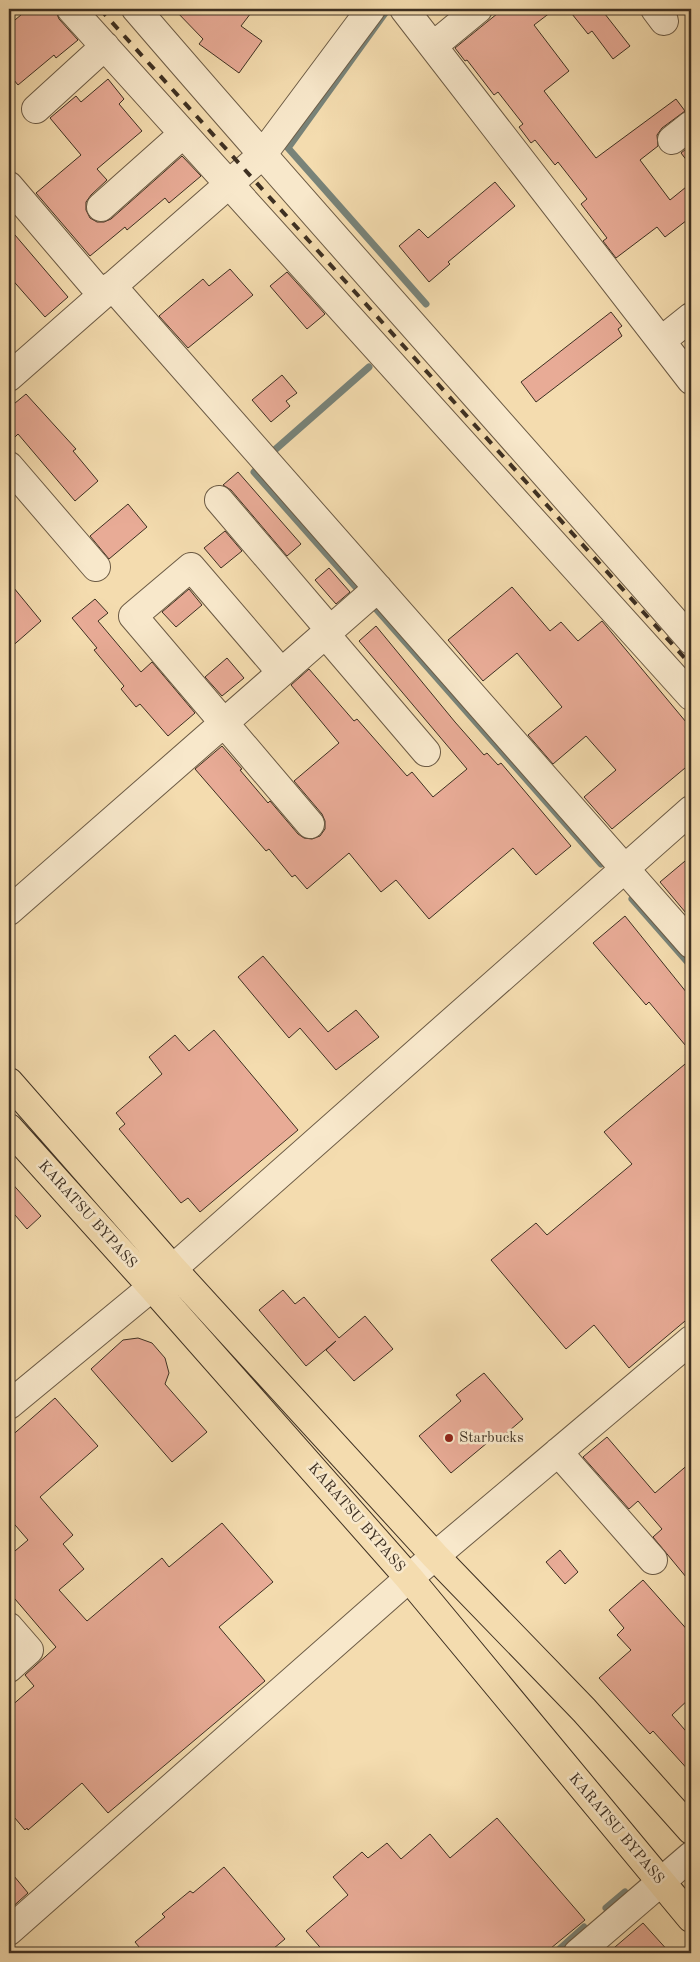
<svg xmlns="http://www.w3.org/2000/svg" width="700" height="1962" viewBox="0 0 700 1962" font-family="'Old Standard TT',serif">
<style>
.lines{fill:none;stroke-linecap:round;stroke-linejoin:round}
.stream{stroke:#788379;stroke-width:7}
.building{fill:#e8ab96;stroke:#3e3022}
.minor-casing{stroke:#6c5b45;stroke-width:30}
.highway-casing{stroke:#3e3022;stroke-width:30}
.minor{stroke:#f8e8cb;stroke-width:28}
.highway{stroke:#f4dcaf;stroke-width:28}
.rail{stroke:#3e3022;stroke-width:4;stroke-dasharray:9 9;stroke-linecap:butt}
.poi-dot{fill:#8f2418;stroke:#f8e8cb;stroke-width:2}
.labels{text-anchor:middle;dominant-baseline:central;stroke-width:5;stroke-linejoin:round;paint-order:stroke}
.street-label{font-size:15px;fill:#3e3022;stroke:#f8e8cb}
.poi-label{font-size:15px;fill:#3e3022;stroke:#f8e8cb;text-anchor:start}
</style>
<rect width="100%" height="100%" fill="#f4dcaf"/>
<filter id="stains"><feTurbulence type="fractalNoise" baseFrequency=".004" numOctaves="4"/><feColorMatrix values="0 0 0 0 .2 0 0 0 0 .09 0 0 0 0 .02 0 0 0 .5 -.17"/></filter>
<radialGradient id="worn" r=".72"><stop offset=".6" stop-color="#630" stop-opacity="0"/><stop offset="1" stop-color="#630" stop-opacity=".3"/></radialGradient>
<g class="lines">
<!-- stream -->
<path class="stream" d="M 388,9 L 288,148 L 426,304
M 269,455 L 369,367
M 262,463 L 254,472 L 362,594
M 370,602 L 601,864
M 632,899 L 691,966
M 606,1908 L 625,1892
M 555,1953 L 584,1927"/>
</g>
<!-- building -->
<path class="building" d="M 28,9 L 55,9 L 59,19 L 78,40 L 56,58 L 54,55 L 18,85 L 9,74 L 9,25 Z
M 174,9 L 254,9 L 241,26 L 262,41 L 239,73 L 199,44 L 203,39 Z
M 503,9 L 555,9 L 534,25 L 569,71 L 544,91 L 596,158 L 676,99 L 685,111 L 662,128 L 657,135 L 658,146 L 640,160 L 670,200 L 691,183 L 691,217 L 665,237 L 657,227 L 616,258 L 603,241 L 607,238 L 581,204 L 587,199 L 558,162 L 555,165 L 535,140 L 531,143 L 519,127 L 523,124 L 498,92 L 494,95 L 467,60 L 465,61 L 455,48 Z
M 568,9 L 601,9 L 630,46 L 613,59 L 592,31 L 588,34 Z
M 108,79 L 124,99 L 119,104 L 142,131 L 97,169 L 107,180 L 91,195 L 86,202 L 86,210 L 90,218 L 97,222 L 104,222 L 111,219 L 182,156 L 201,176 L 169,203 L 165,198 L 127,230 L 125,227 L 90,256 L 36,193 L 81,155 L 50,118 L 76,96 L 81,102 Z
M 691,145 L 691,166 L 681,153 Z
M 495,182 L 515,206 L 448,262 L 450,264 L 429,282 L 399,246 L 419,229 L 428,238 Z
M 9,228 L 68,297 L 45,317 L 9,276 Z
M 230,269 L 253,295 L 188,348 L 159,316 L 203,279 L 209,286 Z
M 287,272 L 325,314 L 307,329 L 270,286 Z
M 611,312 L 622,326 L 618,329 L 622,336 L 536,402 L 521,382 Z
M 282,375 L 297,393 L 286,401 L 290,406 L 271,422 L 252,400 Z
M 26,394 L 76,449 L 73,451 L 98,481 L 75,501 L 18,434 L 9,443 L 9,408 Z
M 238,472 L 301,544 L 287,556 L 231,490 L 223,485 Z
M 128,504 L 147,527 L 109,559 L 90,536 Z
M 225,531 L 242,551 L 221,568 L 204,548 Z
M 329,568 L 350,592 L 336,604 L 315,580 Z
M 9,582 L 41,621 L 9,649 Z
M 512,587 L 550,631 L 561,622 L 578,641 L 602,621 L 691,728 L 691,763 L 612,829 L 584,797 L 616,770 L 586,736 L 553,764 L 528,735 L 562,707 L 517,653 L 483,681 L 448,640 Z
M 189,589 L 202,605 L 176,627 L 162,612 Z
M 95,599 L 108,613 L 98,621 L 141,672 L 152,662 L 195,713 L 168,736 L 140,704 L 136,707 L 121,689 L 124,686 L 94,650 L 97,648 L 72,618 Z
M 376,626 L 455,722 L 484,755 L 487,753 L 498,765 L 501,763 L 571,846 L 536,875 L 513,848 L 429,919 L 396,880 L 381,892 L 349,853 L 307,889 L 295,875 L 292,877 L 269,849 L 266,851 L 195,769 L 222,746 L 242,769 L 240,770 L 268,803 L 270,801 L 298,834 L 304,838 L 312,839 L 320,836 L 325,829 L 325,821 L 322,814 L 294,781 L 339,743 L 291,685 L 309,669 L 354,721 L 357,719 L 407,776 L 412,772 L 433,797 L 467,769 L 359,641 Z
M 227,658 L 244,678 L 222,696 L 205,677 Z
M 691,856 L 691,919 L 660,882 Z
M 625,916 L 691,998 L 691,1052 L 649,1002 L 646,1005 L 593,943 Z
M 263,956 L 328,1032 L 356,1010 L 379,1037 L 336,1070 L 300,1028 L 289,1038 L 238,977 Z
M 214,1030 L 298,1130 L 200,1212 L 188,1198 L 181,1203 L 119,1129 L 125,1124 L 116,1113 L 162,1074 L 149,1057 L 175,1035 L 189,1051 Z
M 691,1059 L 691,1316 L 629,1368 L 594,1325 L 566,1349 L 491,1260 L 536,1223 L 547,1235 L 632,1164 L 604,1132 Z
M 9,1180 L 41,1216 L 27,1229 L 9,1208 Z
M 283,1290 L 295,1304 L 304,1297 L 339,1338 L 365,1316 L 393,1349 L 354,1381 L 326,1350 L 336,1341 L 306,1366 L 259,1310 Z
M 138,1338 L 152,1343 L 165,1358 L 169,1373 L 165,1384 L 207,1432 L 172,1462 L 91,1369 L 123,1340 Z
M 484,1373 L 523,1419 L 496,1442 L 493,1438 L 451,1473 L 419,1436 L 461,1401 L 456,1395 Z
M 55,1398 L 98,1446 L 40,1497 L 73,1535 L 63,1544 L 84,1569 L 59,1590 L 87,1621 L 162,1558 L 169,1567 L 222,1523 L 273,1582 L 219,1627 L 265,1681 L 108,1813 L 82,1783 L 28,1830 L 27,1828 L 25,1830 L 9,1811 L 9,1708 L 34,1686 L 25,1675 L 56,1647 L 9,1592 L 9,1556 L 28,1540 L 9,1518 L 9,1438 Z
M 607,1437 L 655,1493 L 691,1462 L 691,1583 L 653,1537 L 662,1529 L 638,1501 L 629,1509 L 583,1457 Z
M 560,1550 L 578,1572 L 565,1584 L 546,1562 Z
M 643,1580 L 691,1634 L 691,1697 L 672,1715 L 691,1737 L 691,1773 L 653,1731 L 650,1734 L 599,1678 L 631,1650 L 617,1635 L 624,1628 L 609,1610 Z
M 497,1818 L 585,1920 L 545,1953 L 325,1953 L 306,1931 L 348,1895 L 333,1877 L 362,1852 L 368,1858 L 387,1843 L 401,1859 L 430,1834 L 450,1858 Z
M 224,1867 L 285,1939 L 268,1953 L 144,1953 L 135,1942 L 165,1917 L 162,1914 L 190,1891 L 193,1893 Z
M 9,1870 L 28,1893 L 9,1910 Z
M 643,1923 L 670,1953 L 608,1953 Z"/>
<g class="lines">
<defs>
<path id="minor" d="M 71,9 L 691,696
M 136,9 C 319,222 507,429 691,640
M 404,9 L 691,380
M 655,9 L 664,21
M 433,46 L 478,9
M 36,109 L 105,46
M 672,140 L 691,125
M 9,186 L 102,295
M 101,207 L 183,134
M 112,286 L 691,944
M 661,341 L 691,317
M 9,377 L 262,155 L 371,9
M 9,466 L 96,567
M 219,500 L 324,623 L 332,642 L 426,752
M 281,672 L 191,567 L 133,616 L 310,824
M 9,911 L 378,588
M 9,1405 L 152,1287 L 691,810
M 558,1452 L 653,1560
M 9,1627 L 29,1650 L 9,1668
M 9,1931 L 409,1578 L 691,1340
M 578,1953 L 691,1856"/>
<path id="highway" d="M 9,1082 L 172,1268 L 435,1556 L 584,1710 L 691,1830
M 9,1128 L 152,1287 L 409,1578 L 691,1918"/>
</defs>
<!-- minor casing -->
<use href="#minor" class="minor-casing"/>
<!-- highway casing -->
<use href="#highway" class="highway-casing"/>
<!-- minor -->
<use href="#minor" class="minor"/>
<!-- highway -->
<use href="#highway" class="highway"/>
<!-- rail -->
<path class="rail" d="M 100,9 L 691,665"/>
</g>
<!-- markers -->
<circle class="poi-dot" cx="449" cy="1438" r="5"/>
<g class="labels">
<!-- street labels -->
<g class="street-label">
<text transform="translate(87 1215) rotate(48)">KARATSU BYPASS</text>
<text transform="translate(356 1518) rotate(49)">KARATSU BYPASS</text>
<text transform="translate(616 1829) rotate(50)">KARATSU BYPASS</text>
</g>
<!-- poi labels -->
<g class="poi-label">
<text x="459" y="1438">Starbucks</text>
</g>
</g>
<!-- margin -->
<rect width="700" height="1962" fill="none" stroke="#f4dcaf" stroke-width="30"/>
<rect x="10" y="10" width="680" height="1942" fill="none" stroke="#3e3022" stroke-width="2.5"/>
<rect x="15" y="15" width="670" height="1932" fill="none" stroke="#3e3022"/>
<rect width="100%" height="100%" filter="url(#stains)"/>
<rect width="100%" height="100%" fill="url(#worn)"/>
</svg>
